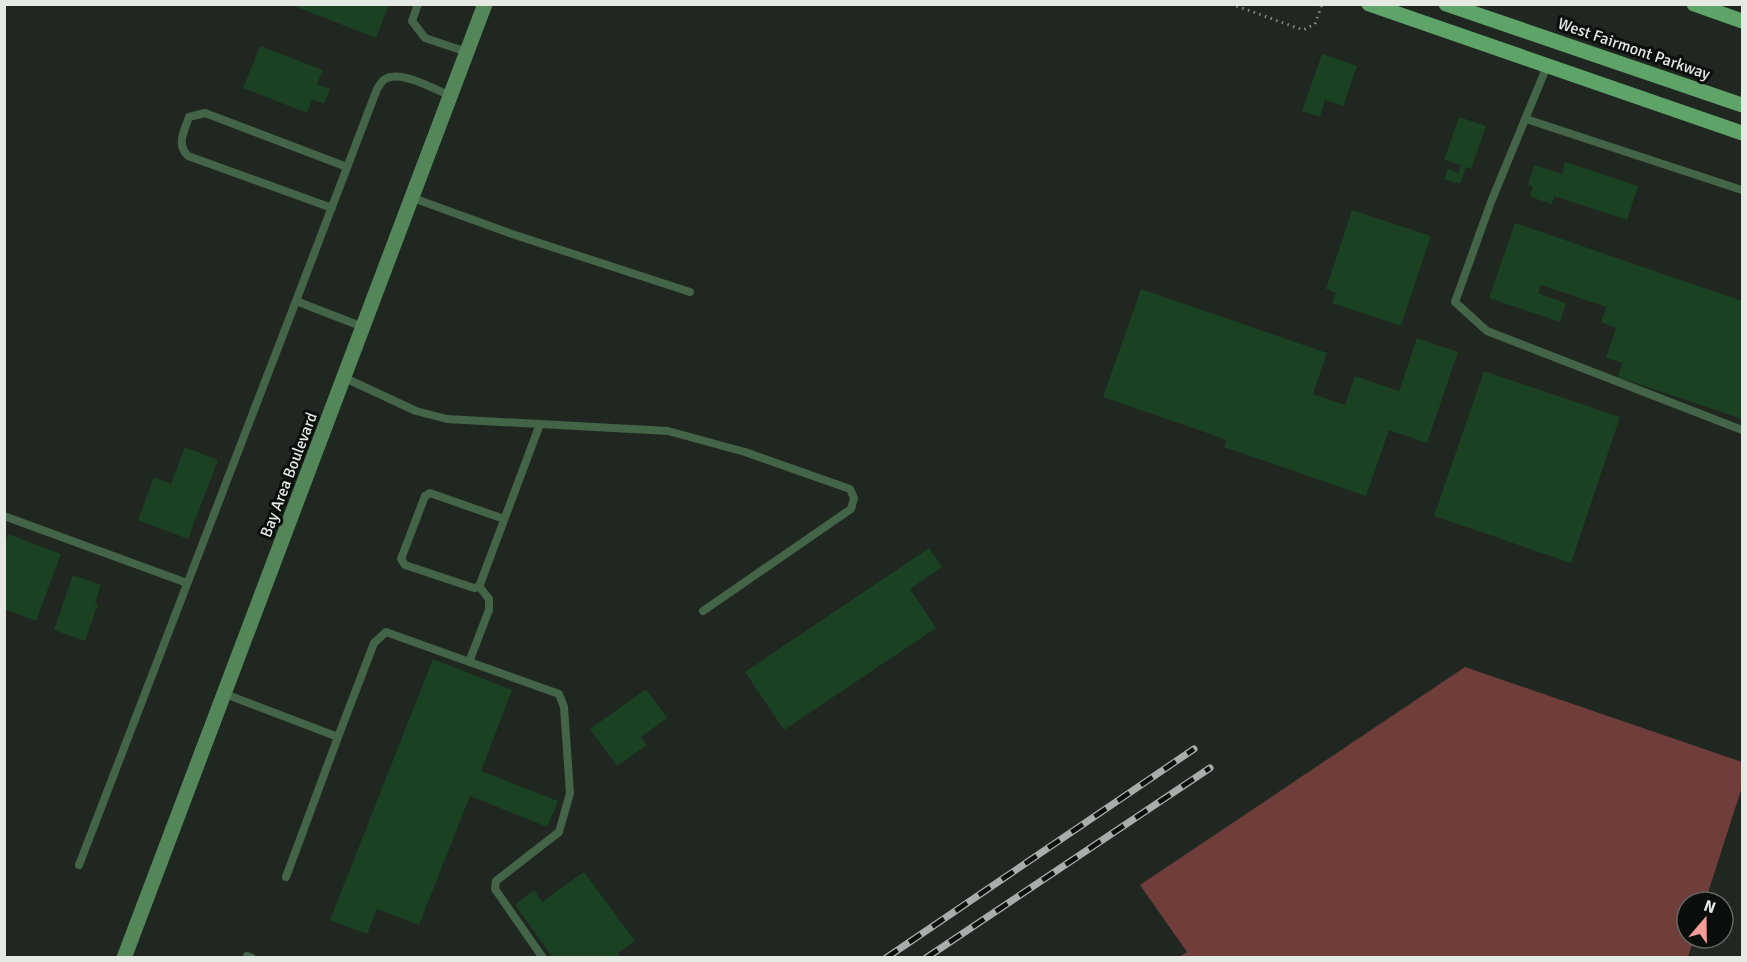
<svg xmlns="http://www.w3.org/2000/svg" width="1747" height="962" viewBox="0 0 1747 962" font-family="Signika,sans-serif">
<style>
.forest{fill:#6f3d3a}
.building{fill:#1a4121}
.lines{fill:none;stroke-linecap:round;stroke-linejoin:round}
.path{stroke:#848a84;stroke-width:3;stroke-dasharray:1.5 4.5;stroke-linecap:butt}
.service{stroke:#446448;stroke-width:8}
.secondary{stroke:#53875a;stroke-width:15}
.primary{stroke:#5ea368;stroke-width:15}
.rail-casing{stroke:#a8aea9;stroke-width:7}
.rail{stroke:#0b0f0c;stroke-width:4.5;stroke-dasharray:14;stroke-linecap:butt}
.labels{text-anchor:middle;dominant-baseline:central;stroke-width:6;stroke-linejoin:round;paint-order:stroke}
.street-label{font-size:16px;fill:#e4e9e4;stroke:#0b0f0c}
</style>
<rect width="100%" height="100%" fill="#1f2720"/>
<!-- forest -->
<path class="forest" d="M 1465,667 L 1742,762 L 1742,787 L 1705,902 L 1687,902 L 1687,938 L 1694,938 L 1688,957 L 1179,957 L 1187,952 L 1140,885 Z"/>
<!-- building -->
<path class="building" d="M 289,4 L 389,4 L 376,38 Z
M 260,46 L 323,70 L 317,84 L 330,89 L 324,104 L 312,99 L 307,113 L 243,88 Z
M 1322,54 L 1357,66 L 1343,106 L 1325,100 L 1320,117 L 1302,111 Z
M 1459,117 L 1486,126 L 1471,169 L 1466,167 L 1460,184 L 1444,179 L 1448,169 L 1458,173 L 1461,165 L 1444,160 Z
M 1565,162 L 1638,186 L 1627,220 L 1554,196 L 1552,204 L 1530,197 L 1533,187 L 1528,185 L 1534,165 L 1562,174 Z
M 1352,210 L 1431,236 L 1401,326 L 1332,303 L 1336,293 L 1326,289 Z
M 1515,223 L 1742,301 L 1742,419 L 1618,377 L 1622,363 L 1606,358 L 1616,328 L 1601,322 L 1606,307 L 1541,285 L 1538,293 L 1566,303 L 1560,322 L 1489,298 Z
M 1141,289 L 1327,353 L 1313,394 L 1345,405 L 1355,376 L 1399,391 L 1417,338 L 1458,352 L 1427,443 L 1389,430 L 1366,496 L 1224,447 L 1227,440 L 1103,397 Z
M 1484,371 L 1620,417 L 1571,563 L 1434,516 Z
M 185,447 L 218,460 L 188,539 L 138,520 L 154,477 L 171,484 Z
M 8,534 L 61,554 L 36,621 L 4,609 L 4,545 Z
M 929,548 L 942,567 L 910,589 L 936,628 L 784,730 L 745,672 Z
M 73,575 L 101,585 L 95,603 L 98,604 L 85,641 L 54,630 Z
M 433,659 L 512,690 L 481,771 L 558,801 L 547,827 L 470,796 L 419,925 L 377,909 L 367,934 L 330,920 Z
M 646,689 L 667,718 L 641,737 L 647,745 L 617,766 L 590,729 Z
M 584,872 L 635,941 L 618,953 L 621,958 L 553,958 L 515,905 L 534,890 L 542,902 Z"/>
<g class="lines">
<!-- path -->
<path class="path" d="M 1231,4 L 1303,30 L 1315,24 L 1322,4"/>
<!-- service -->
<path class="service" d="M 418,4 L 412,21 L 425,38 L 467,52
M 1547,66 L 1491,202 L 1455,302 L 1487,331 L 1742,430
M 1526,119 L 1742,190
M 413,198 L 512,234 L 690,292
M 332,208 L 188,156 C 176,144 184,132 189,117 L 205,113 L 347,167
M 363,327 L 296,301 L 377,89 C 381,83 383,78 391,77 C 406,73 436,90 451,96
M 345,378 L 416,411 L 447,419 L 668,431 L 745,452 L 850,489 L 854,498 L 851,509 L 703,611
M 4,516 L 187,583
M 504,519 L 430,493 L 425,496 L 401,559 L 405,565 L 474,588 L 479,587 L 540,424
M 469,662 L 489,610 L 489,599 L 479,586
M 225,694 L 338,737 L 374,643 L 386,632 L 559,694 L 564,707 L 570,793 L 559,832 L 496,881 L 495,889 L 543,958
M 79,865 L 296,301
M 286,877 L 338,737
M 247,958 L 247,956 L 252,958"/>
<!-- secondary -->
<path class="secondary" d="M 124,958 L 485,4"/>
<!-- primary -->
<path class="primary" d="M 1369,4 L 1742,133
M 1446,4 L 1742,105
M 1694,4 L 1742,21"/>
<defs>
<path id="rail" d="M 886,958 L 1194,749
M 926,958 L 1210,768"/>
</defs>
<!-- rail casing -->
<use href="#rail" class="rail-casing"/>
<!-- rail -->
<use href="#rail" class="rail"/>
</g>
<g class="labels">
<!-- street labels -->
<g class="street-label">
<text transform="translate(1634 49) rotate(19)">West Fairmont Parkway</text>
<text transform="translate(289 475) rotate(-69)">Bay Area Boulevard</text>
</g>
</g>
<!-- border -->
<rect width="1747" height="962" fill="none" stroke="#e4e9e4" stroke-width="12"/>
<!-- north arrow -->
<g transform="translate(1705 920) rotate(20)"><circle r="28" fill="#0b0f0c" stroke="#626662" stroke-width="1.5"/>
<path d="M0-4.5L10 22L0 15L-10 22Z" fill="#f59c96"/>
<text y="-9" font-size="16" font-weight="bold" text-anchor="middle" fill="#e4e9e4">N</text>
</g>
</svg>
